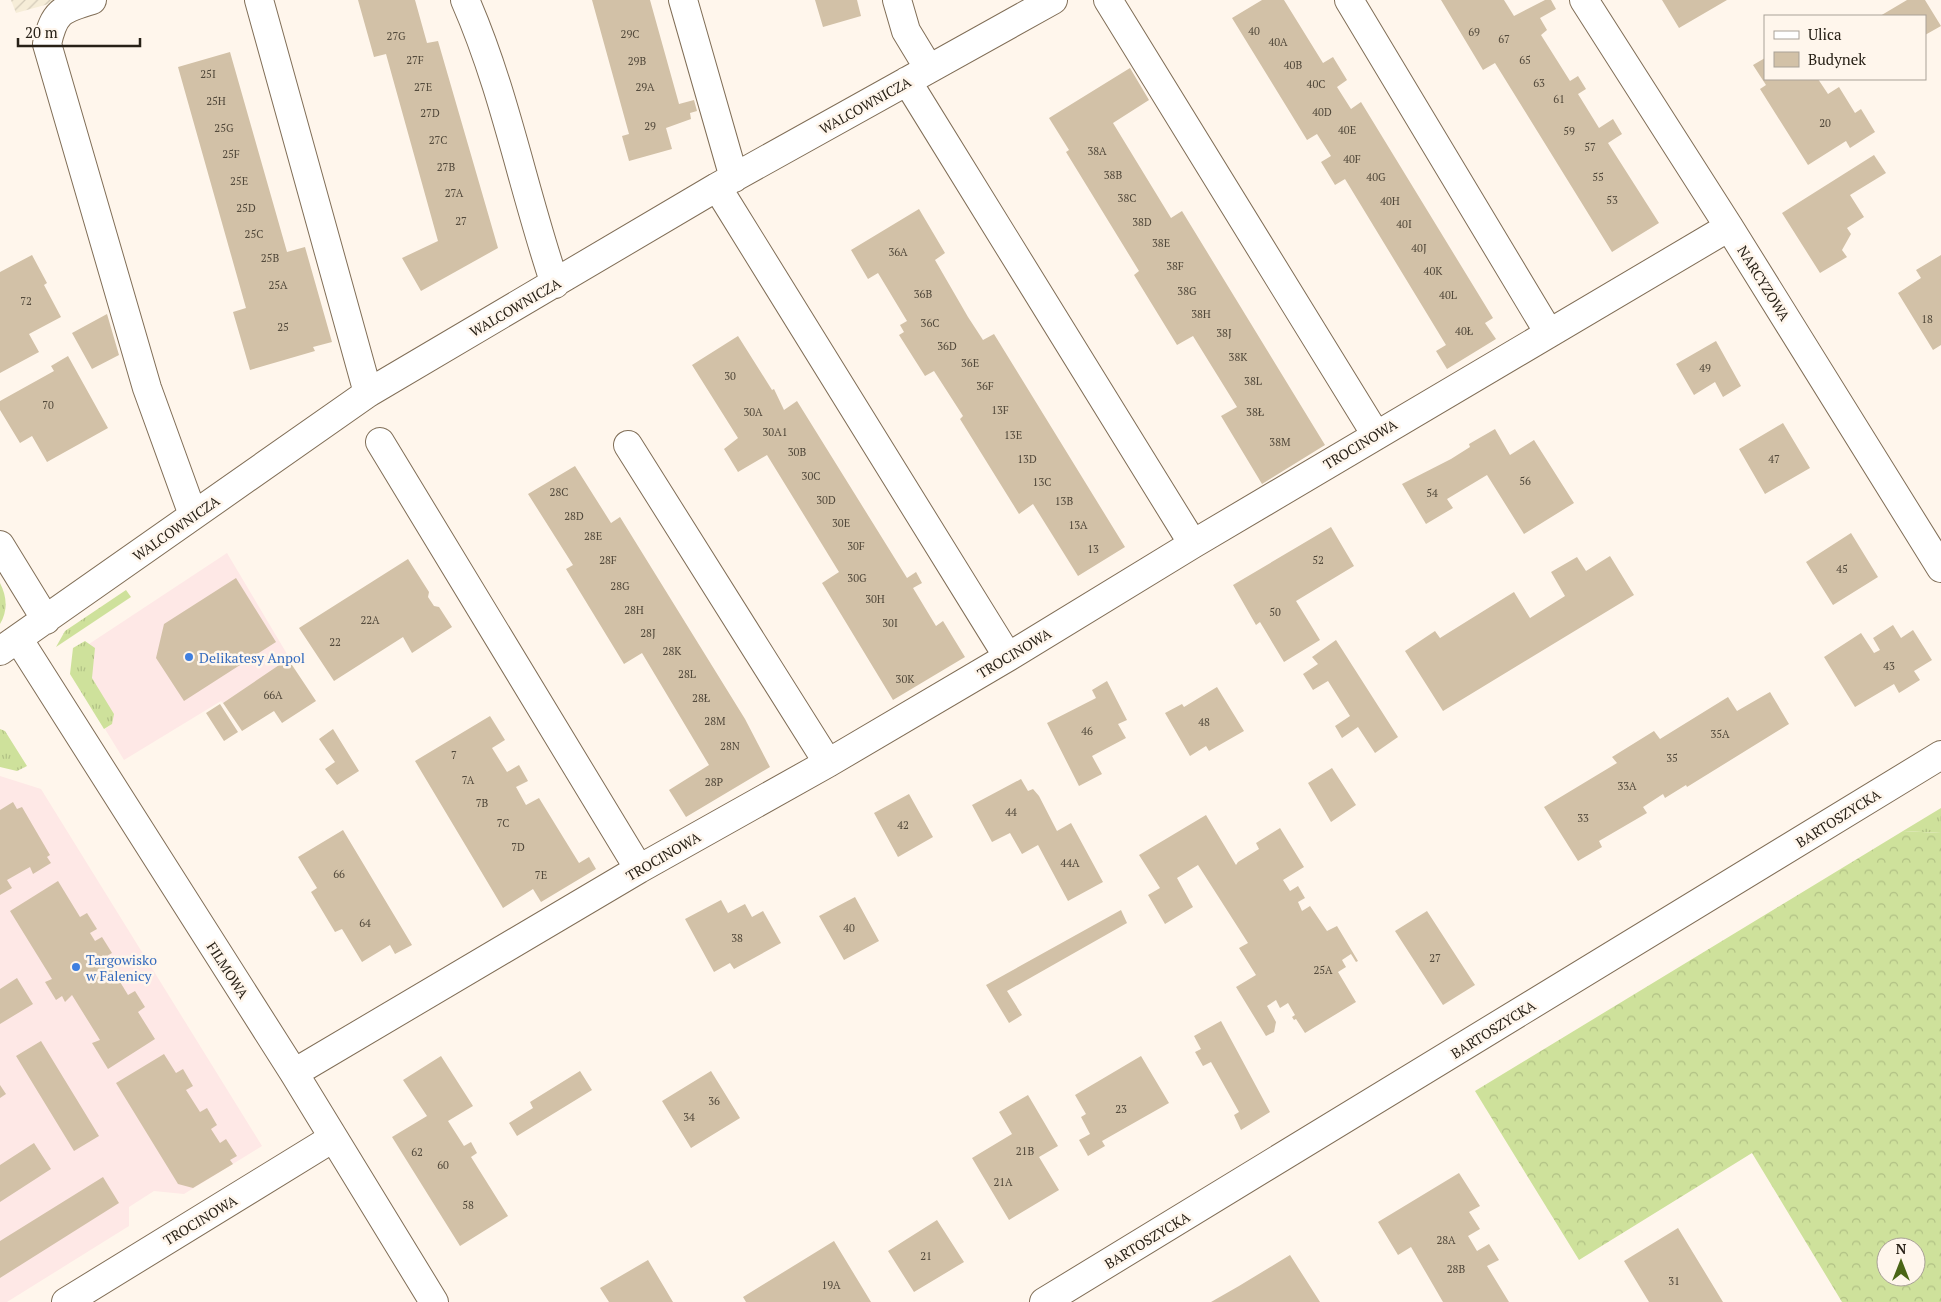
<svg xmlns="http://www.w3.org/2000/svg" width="1941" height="1302" viewBox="0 0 1941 1302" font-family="'PT Serif',serif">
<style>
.commercial{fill:#fee8e6}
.industrial{fill:url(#industrial-furrows)}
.grass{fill:url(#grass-tufts)}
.forest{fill:url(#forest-crowns);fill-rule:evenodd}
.building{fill:#d2c1a7}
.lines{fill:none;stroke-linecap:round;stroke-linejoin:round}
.minor-casing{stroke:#806e57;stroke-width:30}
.minor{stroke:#fff;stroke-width:28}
.shop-dot{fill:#3f7fe0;stroke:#fff6ec;stroke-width:2}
.labels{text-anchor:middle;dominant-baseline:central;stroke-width:5;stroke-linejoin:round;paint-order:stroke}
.number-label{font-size:11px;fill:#52493b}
.street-label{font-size:14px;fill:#282117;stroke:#fff6ec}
.shop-label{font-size:14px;fill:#366cbe;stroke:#fff6ec;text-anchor:start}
</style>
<defs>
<pattern id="industrial-furrows" width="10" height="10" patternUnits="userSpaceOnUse" patternTransform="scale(1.25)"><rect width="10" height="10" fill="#f6edd8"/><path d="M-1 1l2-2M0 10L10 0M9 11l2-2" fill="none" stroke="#d3cbb9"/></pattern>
<pattern id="grass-tufts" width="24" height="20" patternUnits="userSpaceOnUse" patternTransform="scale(1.25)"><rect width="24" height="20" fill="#cee19b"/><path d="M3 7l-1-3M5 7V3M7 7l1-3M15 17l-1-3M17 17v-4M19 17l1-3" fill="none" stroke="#b1c185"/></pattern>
<pattern id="forest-crowns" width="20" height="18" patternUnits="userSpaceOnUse" patternTransform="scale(1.25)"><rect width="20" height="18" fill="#cee19b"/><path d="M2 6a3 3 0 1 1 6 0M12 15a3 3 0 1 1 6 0" fill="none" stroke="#b1c185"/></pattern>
</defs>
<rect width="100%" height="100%" fill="#fff6ec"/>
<!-- commercial -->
<path class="commercial" d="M 227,553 L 290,659 L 223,703 L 221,701 L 124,760 L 105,729 L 112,724 L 84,681 L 89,644 Z
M 0,776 L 41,789 L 262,1146 L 184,1194 L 154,1191 L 129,1207 L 129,1226 L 7,1302 L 0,1302 Z"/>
<!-- industrial -->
<path class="industrial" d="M 11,0 L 63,0 L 16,13 Z"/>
<!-- grass -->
<path class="grass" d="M 0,583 C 7,596 8,611 0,624 Z
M 126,590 L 131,597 L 56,647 L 65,631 Z
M 85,641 L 95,648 L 92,678 L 114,714 L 112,724 L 104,729 L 70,674 L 73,648 Z
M 0,729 L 5,731 L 27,766 L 17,771 L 0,767 Z
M 1941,808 L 1941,833 L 1903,831 Z"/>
<!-- forest -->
<path class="forest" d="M 1903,831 L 1941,833 L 1941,1302 L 1842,1302 L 1752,1153 L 1579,1260 L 1475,1091 ZM 1886,1247 L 1916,1247 L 1916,1277 L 1886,1277 Z"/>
<!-- building -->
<path class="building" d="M 358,0 L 415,0 L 427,43 L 438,41 L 498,248 L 421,291 L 402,258 L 438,241 L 386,54 L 374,57 Z
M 592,0 L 650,0 L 679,104 L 694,100 L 697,111 L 690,113 L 691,119 L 666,128 L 672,149 L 629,161 L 622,136 L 629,134 Z
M 815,0 L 857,0 L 861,16 L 823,27 Z
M 1262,0 L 1284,0 L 1323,63 L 1333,57 L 1347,80 L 1337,87 L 1351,109 L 1361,102 L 1493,318 L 1485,323 L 1496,339 L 1447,369 L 1436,351 L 1446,345 L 1345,179 L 1335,185 L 1321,162 L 1331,156 L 1317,134 L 1307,140 L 1232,18 Z
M 1441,0 L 1504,0 L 1514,16 L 1545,0 L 1551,0 L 1556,9 L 1540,18 L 1547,30 L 1541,35 L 1570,81 L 1578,76 L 1586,89 L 1578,94 L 1599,128 L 1613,119 L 1622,134 L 1608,143 L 1659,223 L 1612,252 L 1495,63 L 1483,70 Z
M 1662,0 L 1727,0 L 1679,28 Z
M 1907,0 L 1925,0 L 1941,26 L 1925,35 L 1925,16 L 1880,16 Z
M 230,52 L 287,252 L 305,247 L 332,342 L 313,347 L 315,351 L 250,370 L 233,312 L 246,308 L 178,67 Z
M 1765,58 L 1765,79 L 1818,79 L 1828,94 L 1839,87 L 1855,113 L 1861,109 L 1875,132 L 1850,148 L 1846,141 L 1808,165 L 1760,89 L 1766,85 L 1753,65 Z
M 1130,68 L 1149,100 L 1113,123 L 1171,218 L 1182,211 L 1325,445 L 1262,484 L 1221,416 L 1237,407 L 1193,336 L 1177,345 L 1134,275 L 1139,271 L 1066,152 L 1069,150 L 1049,118 Z
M 1874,155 L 1886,173 L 1850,195 L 1864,217 L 1847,228 L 1851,234 L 1842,250 L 1847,257 L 1820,273 L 1782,213 Z
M 919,209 L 945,253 L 935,260 L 968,317 L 983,340 L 994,334 L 1125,547 L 1078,576 L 1033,504 L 1019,514 L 960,419 L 963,416 L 934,371 L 925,376 L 899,335 L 904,332 L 900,325 L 907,321 L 878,273 L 868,279 L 851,250 Z
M 32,255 L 47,283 L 44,285 L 61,317 L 29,334 L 39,352 L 0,373 L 0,272 Z
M 1941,255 L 1941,345 L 1933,350 L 1898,293 L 1921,278 L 1916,270 Z
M 107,314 L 119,355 L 92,369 L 72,333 Z
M 738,336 L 772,390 L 774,389 L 784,410 L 797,401 L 907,578 L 916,572 L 922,583 L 913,588 L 936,626 L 943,621 L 965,657 L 893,700 L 822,583 L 839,572 L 767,455 L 738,472 L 724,449 L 738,438 L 692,365 Z
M 1716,341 L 1741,386 L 1723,397 L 1715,382 L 1694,395 L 1676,364 Z
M 68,356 L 108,428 L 47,462 L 32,436 L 20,443 L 0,410 L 0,401 L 54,371 L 51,366 Z
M 1783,423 L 1810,468 L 1765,494 L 1739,449 Z
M 1495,429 L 1510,455 L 1534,440 L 1574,503 L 1524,534 L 1487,475 L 1447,499 L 1453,508 L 1426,524 L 1402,484 L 1451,459 L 1470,447 L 1469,444 Z
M 575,466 L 611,523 L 620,517 L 745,719 L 770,767 L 686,817 L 669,790 L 709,765 L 642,653 L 624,664 L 566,569 L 573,565 L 528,494 Z
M 1331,527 L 1354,566 L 1296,601 L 1320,640 L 1284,662 L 1260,622 L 1256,625 L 1233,585 Z
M 1851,533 L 1878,577 L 1833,605 L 1806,562 Z
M 1610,556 L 1634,595 L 1443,711 L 1405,651 L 1435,631 L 1440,638 L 1514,592 L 1530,618 L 1565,596 L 1551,572 L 1577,557 L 1586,571 Z
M 408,559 L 429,592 L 428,597 L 434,606 L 439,607 L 452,627 L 412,653 L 403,637 L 334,681 L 299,628 Z
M 236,578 L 276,642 L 184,701 L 156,658 L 164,624 Z
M 1893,625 L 1901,638 L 1913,630 L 1932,660 L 1914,671 L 1920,680 L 1899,693 L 1894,684 L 1855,707 L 1824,657 L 1861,633 L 1874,653 L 1880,650 L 1873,638 Z
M 1336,640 L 1398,737 L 1375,753 L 1358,727 L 1342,738 L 1335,726 L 1350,716 L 1328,681 L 1313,690 L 1303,674 L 1318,664 L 1312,657 Z
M 288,659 L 316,701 L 282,723 L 274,711 L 242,731 L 223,703 Z
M 1107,681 L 1127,720 L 1118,724 L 1126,738 L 1092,756 L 1102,774 L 1079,786 L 1047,723 L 1096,698 L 1092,690 Z
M 1217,687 L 1244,731 L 1209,751 L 1206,746 L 1190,756 L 1165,713 L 1182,704 L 1184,707 Z
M 1770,692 L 1789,724 L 1687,787 L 1686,785 L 1665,798 L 1663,794 L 1643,807 L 1647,813 L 1599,841 L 1602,847 L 1578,861 L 1544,807 L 1617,763 L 1612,757 L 1654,731 L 1660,739 L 1728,697 L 1737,711 Z
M 220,704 L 238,732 L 224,741 L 206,713 Z
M 490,716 L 505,740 L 492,748 L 507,772 L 519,765 L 528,781 L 516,787 L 526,805 L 539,798 L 579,863 L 589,857 L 596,869 L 541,902 L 533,889 L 503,908 L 415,761 Z
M 333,729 L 359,771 L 337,785 L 325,769 L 335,762 L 319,739 Z
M 1332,768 L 1356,805 L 1331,822 L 1308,783 Z
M 1021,779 L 1028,791 L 1033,789 L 1039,796 L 1057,831 L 1071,823 L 1103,882 L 1068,901 L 1038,845 L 1022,854 L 1010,833 L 992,842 L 972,805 Z
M 909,794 L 933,837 L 898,857 L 874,813 Z
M 13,802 L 17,809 L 22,807 L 50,855 L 47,857 L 51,863 L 33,874 L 30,867 L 7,880 L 12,888 L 0,895 L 0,810 Z
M 1206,815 L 1236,865 L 1238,862 L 1259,849 L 1256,843 L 1280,828 L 1304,867 L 1283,880 L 1290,891 L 1298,886 L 1305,898 L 1298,902 L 1302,911 L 1310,906 L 1327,931 L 1337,926 L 1358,961 L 1356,962 L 1351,954 L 1342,960 L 1346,967 L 1338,972 L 1356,1002 L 1305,1033 L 1296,1019 L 1294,1020 L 1292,1017 L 1295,1015 L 1288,1003 L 1280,1008 L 1276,1000 L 1267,1006 L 1276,1022 L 1274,1032 L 1266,1036 L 1236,987 L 1256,975 L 1239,948 L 1248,943 L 1198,865 L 1177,878 L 1193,907 L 1165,924 L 1148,895 L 1160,888 L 1139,855 Z
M 343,830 L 412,945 L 395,954 L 390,945 L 362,962 L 342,929 L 335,932 L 311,892 L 317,888 L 298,857 Z
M 58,881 L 80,917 L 87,913 L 97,929 L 90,933 L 95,941 L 102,937 L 112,953 L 105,957 L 128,995 L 135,991 L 145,1007 L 138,1012 L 155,1039 L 108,1069 L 92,1043 L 100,1040 L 72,995 L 65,1002 L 62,996 L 56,1000 L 45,982 L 52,979 L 10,911 Z
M 855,897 L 879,941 L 844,960 L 819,916 Z
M 721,900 L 728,913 L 745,904 L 752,917 L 763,911 L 781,943 L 734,969 L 730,963 L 714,972 L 685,919 Z
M 1121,910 L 1127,923 L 1007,991 L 1022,1015 L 1009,1023 L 986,985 Z
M 1427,911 L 1475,985 L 1443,1005 L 1395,931 Z
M 17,978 L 33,1004 L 0,1024 L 0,989 Z
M 1221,1021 L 1270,1112 L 1241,1130 L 1234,1115 L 1239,1112 L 1211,1062 L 1203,1066 L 1195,1052 L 1201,1049 L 1194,1036 Z
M 41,1041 L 99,1136 L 74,1151 L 16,1056 Z
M 164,1054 L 176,1073 L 183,1069 L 193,1086 L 186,1090 L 200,1112 L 207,1108 L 217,1125 L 211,1129 L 220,1143 L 226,1139 L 237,1156 L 230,1160 L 233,1164 L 193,1188 L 178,1184 L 116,1083 Z
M 441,1056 L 473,1106 L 448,1121 L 464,1146 L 471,1142 L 477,1153 L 471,1157 L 508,1216 L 460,1246 L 392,1137 L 427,1116 L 403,1080 Z
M 1141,1056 L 1169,1103 L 1102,1141 L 1105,1146 L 1088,1156 L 1079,1140 L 1090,1134 L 1081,1117 L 1086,1114 L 1075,1095 Z
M 580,1071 L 592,1090 L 517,1136 L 509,1123 L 533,1108 L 530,1102 Z
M 711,1071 L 740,1118 L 691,1148 L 662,1101 Z
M 0,1085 L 6,1094 L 0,1098 Z
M 1028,1095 L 1058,1146 L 1039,1157 L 1059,1190 L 1009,1220 L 972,1158 L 1012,1134 L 999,1112 Z
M 34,1143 L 51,1169 L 0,1202 L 0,1165 Z
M 1459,1173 L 1480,1206 L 1469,1212 L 1480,1229 L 1468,1236 L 1477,1251 L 1489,1244 L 1499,1260 L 1487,1266 L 1509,1302 L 1443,1302 L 1411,1247 L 1398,1255 L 1378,1222 Z
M 103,1177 L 119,1203 L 0,1278 L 0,1241 Z
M 937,1220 L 964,1262 L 914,1292 L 888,1251 Z
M 1678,1228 L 1723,1302 L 1649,1302 L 1624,1261 Z
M 834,1241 L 871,1302 L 746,1302 L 743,1297 Z
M 1290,1255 L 1320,1302 L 1211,1302 L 1239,1286 Z
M 648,1260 L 673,1302 L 609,1302 L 600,1288 Z"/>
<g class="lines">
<defs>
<path id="minor" d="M 92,0 C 61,9 54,12 47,44 L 147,388 L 193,515
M 259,0 L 368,393
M 465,0 C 505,91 523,190 555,284
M 683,0 L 734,178
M 897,0 L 906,31 L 929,69
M 1108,0 L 1376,435
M 1349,0 L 1549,333
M 1584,0 L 1729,227 L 1941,568
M 907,81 L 1193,544
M 717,187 L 1008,657
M 380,442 L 639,869
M 628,445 L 828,763
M 0,545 L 46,620
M 19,640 L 294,1073 L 434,1302
M 0,651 L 368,393 L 717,187 L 1053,0
M 294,1073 L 639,869 L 828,763 L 1008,657 L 1193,544 L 1729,227
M 66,1302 L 333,1138
M 1044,1302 L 1941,755"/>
</defs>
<!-- minor casing -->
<use href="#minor" class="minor-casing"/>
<!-- minor -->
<use href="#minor" class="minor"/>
</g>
<!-- markers -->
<g class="shop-dot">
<circle cx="189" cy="657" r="5"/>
<circle cx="76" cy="967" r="5"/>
</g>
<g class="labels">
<!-- number labels -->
<g class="number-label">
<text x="1254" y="31">40</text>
<text x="1474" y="32">69</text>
<text x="630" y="34">29C</text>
<text x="396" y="36">27G</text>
<text x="1504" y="39">67</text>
<text x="1278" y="42">40A</text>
<text x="415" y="60">27F</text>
<text x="1525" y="60">65</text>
<text x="637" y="61">29B</text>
<text x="1293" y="65">40B</text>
<text x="208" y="74">25I</text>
<text x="1539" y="83">63</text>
<text x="1316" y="84">40C</text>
<text x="423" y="87">27E</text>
<text x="645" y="87">29A</text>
<text x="1559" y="99">61</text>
<text x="216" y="101">25H</text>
<text x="1322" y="112">40D</text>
<text x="430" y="113">27D</text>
<text x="1825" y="123">20</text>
<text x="650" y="126">29</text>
<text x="224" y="128">25G</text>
<text x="1347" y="130">40E</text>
<text x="1569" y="131">59</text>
<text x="438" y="140">27C</text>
<text x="1590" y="147">57</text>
<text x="1097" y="151">38A</text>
<text x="231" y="154">25F</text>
<text x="1352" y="159">40F</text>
<text x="446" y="167">27B</text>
<text x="1113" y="175">38B</text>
<text x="1376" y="177">40G</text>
<text x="1598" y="177">55</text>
<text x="239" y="181">25E</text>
<text x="454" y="193">27A</text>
<text x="1127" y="198">38C</text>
<text x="1612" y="200">53</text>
<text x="1390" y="201">40H</text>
<text x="246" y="208">25D</text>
<text x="461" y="221">27</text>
<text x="1142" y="222">38D</text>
<text x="1404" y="224">40I</text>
<text x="254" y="234">25C</text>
<text x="1161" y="243">38E</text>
<text x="1419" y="248">40J</text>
<text x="898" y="252">36A</text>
<text x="270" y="258">25B</text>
<text x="1175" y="266">38F</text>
<text x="1433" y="271">40K</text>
<text x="278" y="285">25A</text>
<text x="1187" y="291">38G</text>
<text x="923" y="294">36B</text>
<text x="1448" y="295">40L</text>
<text x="26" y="301">72</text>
<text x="1201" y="314">38H</text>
<text x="1927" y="319">18</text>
<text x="930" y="323">36C</text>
<text x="283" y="327">25</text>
<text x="1464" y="331">40Ł</text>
<text x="1224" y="333">38J</text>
<text x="947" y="346">36D</text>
<text x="1238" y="357">38K</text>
<text x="970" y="363">36E</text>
<text x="1705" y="368">49</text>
<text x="730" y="376">30</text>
<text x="1253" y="381">38L</text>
<text x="985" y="386">36F</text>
<text x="48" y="405">70</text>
<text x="1000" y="410">13F</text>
<text x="753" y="412">30A</text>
<text x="1255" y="412">38Ł</text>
<text x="775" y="432">30A1</text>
<text x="1013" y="435">13E</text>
<text x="1280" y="442">38M</text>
<text x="797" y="452">30B</text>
<text x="1027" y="459">13D</text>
<text x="1774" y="459">47</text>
<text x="811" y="476">30C</text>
<text x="1525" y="481">56</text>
<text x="1042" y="482">13C</text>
<text x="559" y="492">28C</text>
<text x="1432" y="493">54</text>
<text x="826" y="500">30D</text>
<text x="1064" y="501">13B</text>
<text x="574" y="516">28D</text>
<text x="841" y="523">30E</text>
<text x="1078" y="525">13A</text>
<text x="593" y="536">28E</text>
<text x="856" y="546">30F</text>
<text x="1093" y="549">13</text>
<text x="608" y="560">28F</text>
<text x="1318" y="560">52</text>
<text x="1842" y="569">45</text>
<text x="857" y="578">30G</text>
<text x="620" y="586">28G</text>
<text x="875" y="599">30H</text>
<text x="634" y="610">28H</text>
<text x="1275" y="612">50</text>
<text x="370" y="620">22A</text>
<text x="890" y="623">30I</text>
<text x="648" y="633">28J</text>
<text x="335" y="642">22</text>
<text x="672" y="651">28K</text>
<text x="1889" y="666">43</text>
<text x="687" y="674">28L</text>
<text x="905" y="679">30K</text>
<text x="273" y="695">66A</text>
<text x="701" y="698">28Ł</text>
<text x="715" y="721">28M</text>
<text x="1204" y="722">48</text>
<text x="1087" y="731">46</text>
<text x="1720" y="734">35A</text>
<text x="730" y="746">28N</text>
<text x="454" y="755">7</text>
<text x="1672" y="758">35</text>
<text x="468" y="780">7A</text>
<text x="714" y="782">28P</text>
<text x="1627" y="786">33A</text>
<text x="482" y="803">7B</text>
<text x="1011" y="812">44</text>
<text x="1583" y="818">33</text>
<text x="503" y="823">7C</text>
<text x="903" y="825">42</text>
<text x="518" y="847">7D</text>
<text x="1070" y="863">44A</text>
<text x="339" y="874">66</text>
<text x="541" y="875">7E</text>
<text x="365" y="923">64</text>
<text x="849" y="928">40</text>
<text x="737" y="938">38</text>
<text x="1435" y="958">27</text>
<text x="1323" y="970">25A</text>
<text x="714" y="1101">36</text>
<text x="1121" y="1109">23</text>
<text x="689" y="1117">34</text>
<text x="1025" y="1151">21B</text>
<text x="417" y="1152">62</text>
<text x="443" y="1165">60</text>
<text x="1003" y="1182">21A</text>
<text x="468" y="1205">58</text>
<text x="1446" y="1240">28A</text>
<text x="926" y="1256">21</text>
<text x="1456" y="1269">28B</text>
<text x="1674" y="1281">31</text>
<text x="831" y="1285">19A</text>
</g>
<!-- street labels -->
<g class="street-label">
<text transform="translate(865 105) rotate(-29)">WALCOWNICZA</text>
<text transform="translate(1764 283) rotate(58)">NARCYZOWA</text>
<text transform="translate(515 307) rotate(-30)">WALCOWNICZA</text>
<text transform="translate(1360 444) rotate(-31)">TROCINOWA</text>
<text transform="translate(176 528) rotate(-35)">WALCOWNICZA</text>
<text transform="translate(1014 653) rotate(-31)">TROCINOWA</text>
<text transform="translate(1838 818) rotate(-32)">BARTOSZYCKA</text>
<text transform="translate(663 856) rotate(-30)">TROCINOWA</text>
<text transform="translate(228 970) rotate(57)">FILMOWA</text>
<text transform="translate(1493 1029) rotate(-32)">BARTOSZYCKA</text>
<text transform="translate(200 1220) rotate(-31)">TROCINOWA</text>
<text transform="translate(1147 1240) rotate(-31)">BARTOSZYCKA</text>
</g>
<!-- shop labels -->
<g class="shop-label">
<text x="199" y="657">Delikatesy Anpol</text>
<text x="86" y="959">Targowisko<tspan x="86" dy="16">w Falenicy</tspan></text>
</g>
</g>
<!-- legend -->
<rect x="1764" y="15" width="162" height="65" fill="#fff6ec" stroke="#a9a197"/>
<rect x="1774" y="31" width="25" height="8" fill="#ffffff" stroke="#a9a197"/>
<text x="1808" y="40" font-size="15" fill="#282117">Ulica</text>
<rect x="1774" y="52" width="25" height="15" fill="#d2c1a7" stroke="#a9a197"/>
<text x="1808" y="65" font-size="15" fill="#282117">Budynek</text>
<!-- north arrow -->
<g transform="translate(1901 1262)"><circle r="24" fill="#fff6ec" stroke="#a9a197"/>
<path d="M0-4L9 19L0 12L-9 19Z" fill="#4a6516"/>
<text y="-8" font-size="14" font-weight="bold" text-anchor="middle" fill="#282117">N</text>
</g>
<!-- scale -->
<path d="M18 38v8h122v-8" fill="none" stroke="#282117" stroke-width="2.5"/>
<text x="25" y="38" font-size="15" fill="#282117" stroke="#fff6ec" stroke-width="4" paint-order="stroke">20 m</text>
</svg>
